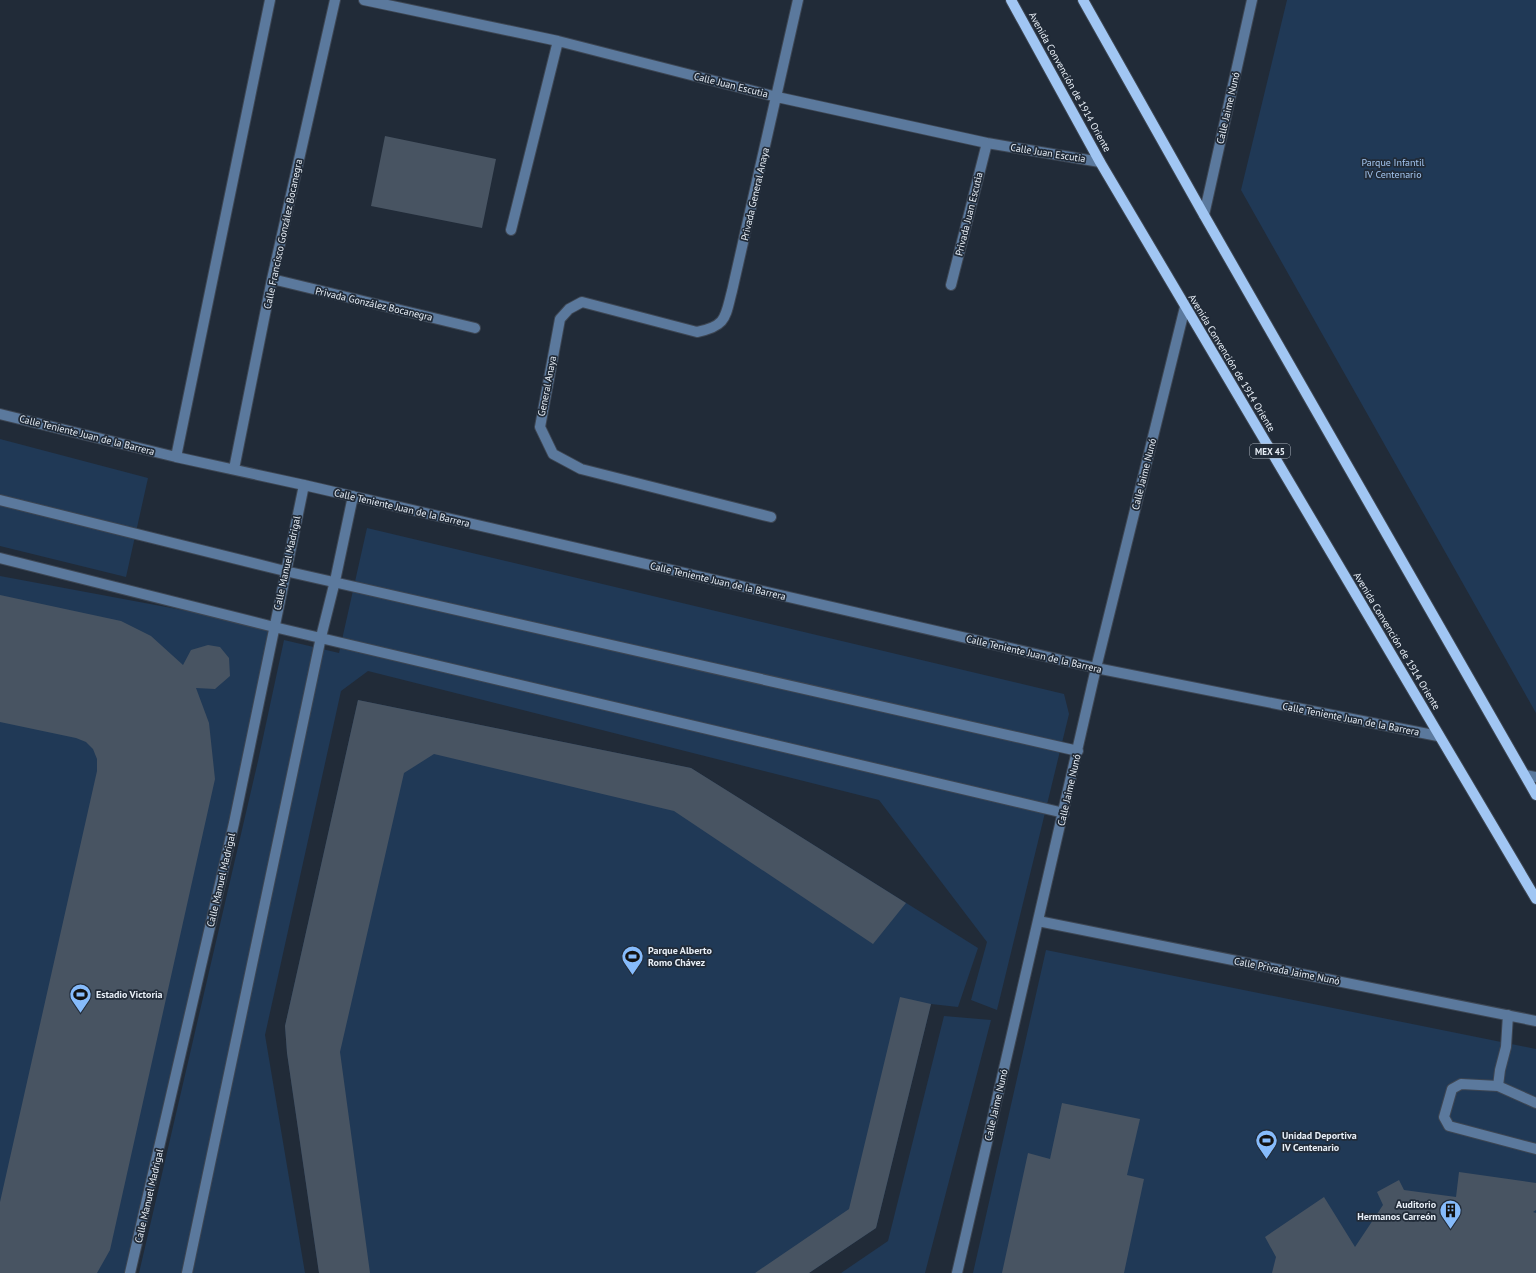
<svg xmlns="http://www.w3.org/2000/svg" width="1536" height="1273" viewBox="0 0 1536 1273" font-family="'PT Sans',sans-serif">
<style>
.green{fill:#203956}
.building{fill:#485462}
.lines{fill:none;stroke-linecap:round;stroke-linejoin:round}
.minor-casing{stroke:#3d4653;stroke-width:12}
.major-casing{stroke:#3d4653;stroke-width:12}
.minor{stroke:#5b799d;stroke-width:10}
.major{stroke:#a1c6f3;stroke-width:10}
.labels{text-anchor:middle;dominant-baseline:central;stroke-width:3.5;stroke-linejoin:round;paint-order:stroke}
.shield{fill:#212b38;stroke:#acb4be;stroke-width:1}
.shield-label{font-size:9px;font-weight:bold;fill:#e8eff7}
.street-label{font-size:10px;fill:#e8eff7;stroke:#212b38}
.park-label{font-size:10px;fill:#a4c6f0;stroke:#212b38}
.poi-label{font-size:10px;font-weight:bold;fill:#e8eff7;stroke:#212b38;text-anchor:start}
</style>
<rect width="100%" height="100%" fill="#212b38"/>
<!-- green -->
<path class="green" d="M 1287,0 L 1536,0 L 1536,713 L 1241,190 Z
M 0,439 L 148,478 L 126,577 L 0,546 Z
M 367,528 L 1064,694 L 1069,714 L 997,1010 L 971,1000 L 987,942 L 879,800 L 368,671 L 341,691 L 265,1035 L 305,1273 L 139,1273 L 258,761 L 284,640 L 339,653 Z
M 0,576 L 274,627 L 128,1273 L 0,1273 Z
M 358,700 L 691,768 L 978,948 L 958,1007 L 931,1004 L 876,1228 L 809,1273 L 319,1273 L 287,1053 L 285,1026 Z
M 1046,950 L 1536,1049 L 1536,1273 L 973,1273 Z
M 944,1016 L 991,1020 L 925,1273 L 841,1273 L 888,1241 Z"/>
<!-- building -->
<path class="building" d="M 385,136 L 496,159 L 482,228 L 371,206 Z
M 0,595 L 121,621 L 151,636 L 183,665 L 191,650 L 208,645 L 220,647 L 229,658 L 230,676 L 215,689 L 196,688 L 209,723 L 215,779 L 110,1250 L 97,1273 L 0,1273 L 0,1202 L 97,771 L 97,759 L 93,749 L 86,742 L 76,738 L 0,722 Z
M 358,700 L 691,768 L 906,903 L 873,944 L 674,811 L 434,754 L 404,773 L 340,1052 L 370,1273 L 319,1273 L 287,1053 L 285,1026 Z
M 900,997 L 931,1004 L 876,1228 L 809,1273 L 755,1273 L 849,1209 Z
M 1062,1103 L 1140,1119 L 1127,1175 L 1144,1179 L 1124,1273 L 1002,1273 L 1028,1153 L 1050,1159 Z
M 1459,1172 L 1536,1183 L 1536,1210 L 1533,1212 L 1536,1213 L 1536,1273 L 1272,1273 L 1276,1257 L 1265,1237 L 1324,1197 L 1355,1247 L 1383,1205 L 1377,1192 L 1399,1180 L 1404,1190 L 1456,1197 Z"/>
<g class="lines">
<defs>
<path id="minor" d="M 364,0 L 558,41 L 777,97 L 987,143 L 1100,162
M 1204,215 L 1252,0
M 511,230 L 558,41
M 272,279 L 475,328
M 951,285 L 987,143
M 0,414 L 176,457 L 304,485 L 1096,668 L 1438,736
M 176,457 L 270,0
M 234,469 L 272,279 L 335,0
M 0,500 L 285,571 L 1078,751
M 771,517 L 581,469 L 553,454 L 540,427 L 560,319 L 569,309 L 582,302 L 697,332 C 727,326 725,317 732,291 L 798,0
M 0,558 L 274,627 L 1064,813
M 1525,775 L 1536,777
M 1038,921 L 1536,1021
M 1508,1015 L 1506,1047 L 1500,1070 L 1498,1086 L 1536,1103
M 1498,1086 L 1461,1084 L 1452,1089 L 1444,1117 L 1449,1126 L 1536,1149
M 130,1273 L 234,823 L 304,485
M 187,1273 L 321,637 L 335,581 L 353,496
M 957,1273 L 1096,668 L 1185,307"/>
<path id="major" d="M 1011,0 L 1100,162 L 1536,899
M 1083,0 L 1204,215 L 1536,795"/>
</defs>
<!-- minor casing -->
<use href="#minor" class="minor-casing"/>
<!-- major casing -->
<use href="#major" class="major-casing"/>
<!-- minor -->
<use href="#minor" class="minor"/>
<!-- major -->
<use href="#major" class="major"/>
</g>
<!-- icons -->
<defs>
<symbol id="stadium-pin" viewBox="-11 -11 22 30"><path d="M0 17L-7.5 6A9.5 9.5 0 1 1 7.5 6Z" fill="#86bbfb" stroke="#212b38"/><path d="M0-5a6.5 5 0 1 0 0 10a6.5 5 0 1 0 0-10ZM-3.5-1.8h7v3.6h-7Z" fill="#111"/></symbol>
<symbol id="building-pin" viewBox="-11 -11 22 30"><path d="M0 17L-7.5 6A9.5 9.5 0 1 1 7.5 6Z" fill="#86bbfb" stroke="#212b38"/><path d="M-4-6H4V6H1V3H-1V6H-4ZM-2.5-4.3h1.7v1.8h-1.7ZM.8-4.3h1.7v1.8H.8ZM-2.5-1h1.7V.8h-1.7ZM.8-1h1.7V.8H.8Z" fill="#111"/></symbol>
</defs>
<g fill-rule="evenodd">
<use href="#stadium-pin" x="620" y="944" width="25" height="34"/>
<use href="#stadium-pin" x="68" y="982" width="25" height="34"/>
<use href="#stadium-pin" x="1254" y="1128" width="25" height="34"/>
<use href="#building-pin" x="1438" y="1198" width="25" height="34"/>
</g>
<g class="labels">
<!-- shield labels -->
<rect class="shield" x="1250" y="444" width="40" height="14" rx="3"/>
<g class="shield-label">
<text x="1270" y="451">MEX 45</text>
</g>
<!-- street labels -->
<g class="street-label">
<text transform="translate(1070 82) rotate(61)">Avenida Convención de 1914 Oriente</text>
<text transform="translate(731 85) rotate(14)">Calle Juan Escutia</text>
<text transform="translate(1228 108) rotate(-77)">Calle Jaime Nunó</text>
<text transform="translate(1048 153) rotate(9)">Calle Juan Escutia</text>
<text transform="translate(755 194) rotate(-77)">Privada General Anaya</text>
<text transform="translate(969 214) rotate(-76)">Privada Juan Escutia</text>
<text transform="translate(283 234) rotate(-78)">Calle Francisco González Bocanegra</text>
<text transform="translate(374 304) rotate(13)">Privada González Bocanegra</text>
<text transform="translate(1232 363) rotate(59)">Avenida Convención de 1914 Oriente</text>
<text transform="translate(547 386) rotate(-79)">General Anaya</text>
<text transform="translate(87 435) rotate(14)">Calle Teniente Juan de la Barrera</text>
<text transform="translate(1144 474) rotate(-76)">Calle Jaime Nunó</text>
<text transform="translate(402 508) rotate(13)">Calle Teniente Juan de la Barrera</text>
<text transform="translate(287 563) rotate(-78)">Calle Manuel Madrigal</text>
<text transform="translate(718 581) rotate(13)">Calle Teniente Juan de la Barrera</text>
<text transform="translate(1397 641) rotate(59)">Avenida Convención de 1914 Oriente</text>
<text transform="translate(1034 654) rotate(13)">Calle Teniente Juan de la Barrera</text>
<text transform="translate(1351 719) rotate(11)">Calle Teniente Juan de la Barrera</text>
<text transform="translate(1069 790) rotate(-77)">Calle Jaime Nunó</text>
<text transform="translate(221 880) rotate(-77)">Calle Manuel Madrigal</text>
<text transform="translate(1287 971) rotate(11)">Calle Privada Jaime Nunó</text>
<text transform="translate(996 1105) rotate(-77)">Calle Jaime Nunó</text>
<text transform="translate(149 1196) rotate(-77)">Calle Manuel Madrigal</text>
</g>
<!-- park labels -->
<g class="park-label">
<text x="1393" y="162">Parque Infantil<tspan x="1393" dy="12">IV Centenario</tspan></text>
</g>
<!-- poi labels -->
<g class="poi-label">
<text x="648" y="950">Parque Alberto<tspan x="648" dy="12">Romo Chávez</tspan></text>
<text x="96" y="994">Estadio Victoria</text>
<text x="1282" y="1135">Unidad Deportiva<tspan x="1282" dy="12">IV Centenario</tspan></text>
<text x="1436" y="1204" text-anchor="end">Auditorio<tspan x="1436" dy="12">Hermanos Carreón</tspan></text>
</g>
</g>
</svg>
